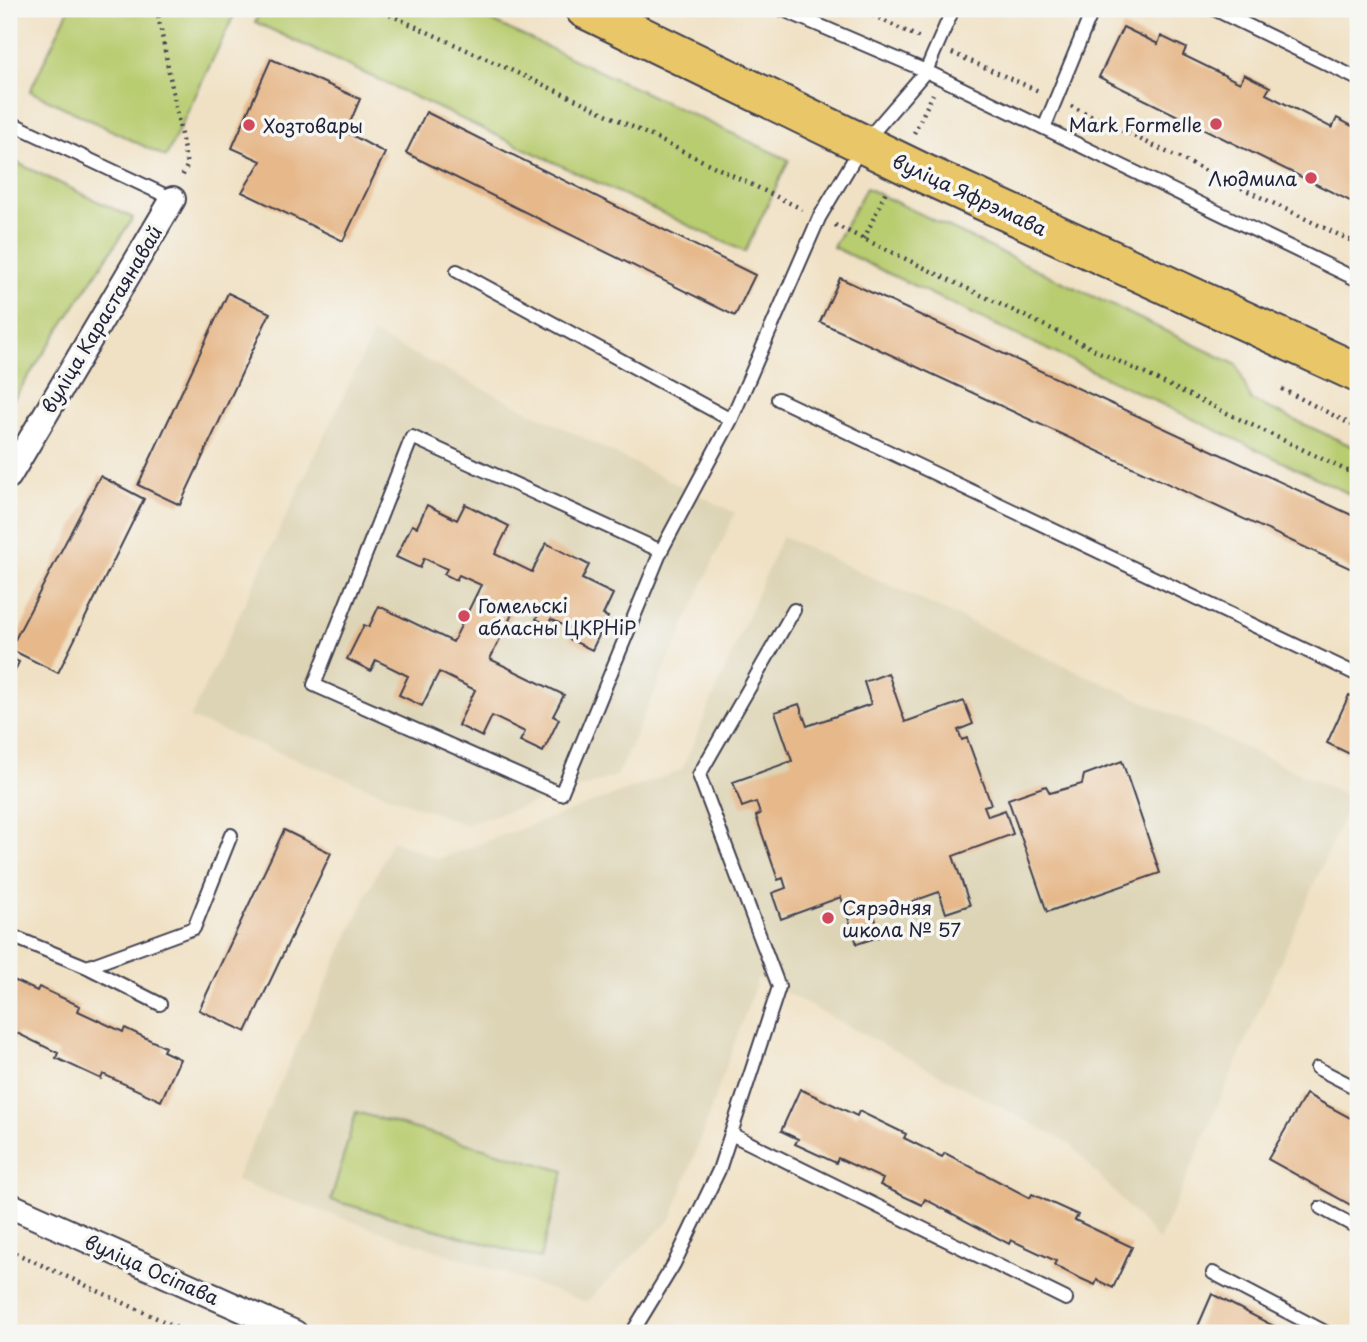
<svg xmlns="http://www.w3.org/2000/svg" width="1367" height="1342" viewBox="0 0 1367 1342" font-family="'Playpen Sans',sans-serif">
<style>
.built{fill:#ddd4b5}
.green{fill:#b8cc6f;stroke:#6d7755;stroke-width:2}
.building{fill:#e6b88a}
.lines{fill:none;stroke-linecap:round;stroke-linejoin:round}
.lane-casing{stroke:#413f50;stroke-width:16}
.street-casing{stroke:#413f50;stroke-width:28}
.primary-casing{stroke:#413f50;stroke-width:42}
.path{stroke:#413f50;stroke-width:4.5;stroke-dasharray:2 5;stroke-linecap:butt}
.lane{stroke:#fff;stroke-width:12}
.street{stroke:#fff;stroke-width:24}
.primary{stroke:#e9c769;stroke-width:38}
.poi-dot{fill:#d1495b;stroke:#f6f6f2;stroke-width:2.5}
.labels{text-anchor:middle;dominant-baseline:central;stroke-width:7;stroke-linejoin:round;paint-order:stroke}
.poi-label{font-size:19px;fill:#22223b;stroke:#f6f6f2;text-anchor:start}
.street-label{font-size:19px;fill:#22223b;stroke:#f6f6f2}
</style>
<rect width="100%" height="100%" fill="#f6f6f2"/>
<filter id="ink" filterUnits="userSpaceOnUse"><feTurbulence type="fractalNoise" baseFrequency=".0143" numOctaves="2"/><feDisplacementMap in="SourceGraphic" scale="14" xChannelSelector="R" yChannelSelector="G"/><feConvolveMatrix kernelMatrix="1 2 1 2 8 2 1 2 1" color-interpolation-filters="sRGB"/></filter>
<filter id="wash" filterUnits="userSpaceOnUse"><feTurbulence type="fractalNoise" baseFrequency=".00686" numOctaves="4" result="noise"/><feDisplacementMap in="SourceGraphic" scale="28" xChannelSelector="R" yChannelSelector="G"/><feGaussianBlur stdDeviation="1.57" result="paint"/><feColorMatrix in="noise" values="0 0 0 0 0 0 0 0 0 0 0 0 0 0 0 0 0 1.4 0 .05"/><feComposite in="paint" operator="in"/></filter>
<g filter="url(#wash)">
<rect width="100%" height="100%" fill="#f0e1c4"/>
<!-- built -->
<path class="built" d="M 373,334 L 735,513 L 617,776 L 465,825 L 190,718 Z
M 782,536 L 1352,797 L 1159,1241 L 1070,1144 L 758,978 L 672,1218 L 586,1302 L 235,1181 L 392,840 L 438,859 L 682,770 Z"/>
<!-- green -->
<path class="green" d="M 69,9 L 237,9 L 166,157 L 30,91 Z
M 261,9 L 466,9 L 789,160 L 745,252 L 255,22 Z
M 9,159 L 133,218 L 9,406 Z
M 866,188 L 1237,365 L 1251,400 L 1358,449 L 1358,498 L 833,247 Z
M 356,1112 L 564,1171 L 540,1259 L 331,1200 Z"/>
<g id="blocks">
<!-- building -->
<path class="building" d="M 1123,27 L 1158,44 L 1161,36 L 1186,48 L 1183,55 L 1240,83 L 1244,74 L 1270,87 L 1266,94 L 1332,128 L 1337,118 L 1358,129 L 1358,205 L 1099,77 Z
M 271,59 L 360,99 L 346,132 L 385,153 L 343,241 L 242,192 L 261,161 L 232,148 Z
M 426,112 L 755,275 L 735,316 L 406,153 Z
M 840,278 L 1358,518 L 1358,572 L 820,322 Z
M 228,293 L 270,313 L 180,505 L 138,485 Z
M 100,476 L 144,499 L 58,673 L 10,649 Z
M 465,504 L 509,526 L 495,554 L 532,572 L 546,543 L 589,565 L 582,579 L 613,594 L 603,615 L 608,617 L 592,650 L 569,639 L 573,630 L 551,619 L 548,625 L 536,619 L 539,612 L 518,602 L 490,659 L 564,695 L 553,716 L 559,719 L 543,752 L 520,741 L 525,732 L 492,716 L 482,737 L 458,725 L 475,690 L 439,672 L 422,706 L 399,695 L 408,676 L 376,660 L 371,671 L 347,659 L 364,625 L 369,627 L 379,606 L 453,642 L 481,585 L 459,575 L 456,580 L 444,574 L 447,569 L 424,558 L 420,568 L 396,557 L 412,525 L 417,527 L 427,505 L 457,520 Z
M 9,657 L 19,662 L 9,683 Z
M 888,673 L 905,722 L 964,701 L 973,724 L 958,730 L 962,740 L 967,738 L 991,804 L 984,806 L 988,816 L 1005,810 L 1013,834 L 953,856 L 970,905 L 946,913 L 939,892 L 874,915 L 881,936 L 857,944 L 841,897 L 781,919 L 772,893 L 786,888 L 783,878 L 778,880 L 756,816 L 760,814 L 756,802 L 742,807 L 733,782 L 792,761 L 775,712 L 799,704 L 807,726 L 871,704 L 864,682 Z
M 1349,695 L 1358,699 L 1358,758 L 1327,743 Z
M 1122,761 L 1160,873 L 1047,912 L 1008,799 L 1046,786 L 1050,793 L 1082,784 L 1084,775 Z
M 284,830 L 331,853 L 246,1032 L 199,1010 Z
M 9,978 L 37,991 L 39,987 L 80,1006 L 78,1011 L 123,1032 L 125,1028 L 165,1047 L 163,1051 L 180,1059 L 161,1101 L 103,1074 L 101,1079 L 56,1058 L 58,1053 L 17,1033 L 15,1038 L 9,1035 Z
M 800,1089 L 857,1116 L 859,1111 L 906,1134 L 904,1138 L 942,1157 L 945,1153 L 1030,1198 L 1032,1194 L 1078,1215 L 1075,1220 L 1132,1247 L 1113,1288 L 1097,1280 L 1095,1285 L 1075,1276 L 1054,1265 L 1056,1261 L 1011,1240 L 1009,1244 L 925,1199 L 922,1205 L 880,1185 L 883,1179 L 838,1158 L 836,1163 L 795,1144 L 798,1139 L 781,1131 Z
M 1306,1094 L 1358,1122 L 1358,1209 L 1268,1159 Z
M 1212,1294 L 1287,1333 L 1195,1333 Z"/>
</g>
</g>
<g filter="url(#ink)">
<use href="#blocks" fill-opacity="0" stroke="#413f50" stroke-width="2"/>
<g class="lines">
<defs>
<path id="lane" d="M 781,9 L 926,71 L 1358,280
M 1214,9 L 1358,79
M 9,122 L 173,199
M 1044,128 L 1093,9
M 457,271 L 731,420
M 778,399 L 1358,675
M 661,551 L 412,437 L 314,685 L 561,794 L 661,551 L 731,420 L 819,218 L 863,144 L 926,71 L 953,9
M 9,935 L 87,967 L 160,1004
M 87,967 L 194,928 L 231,835
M 1317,1068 L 1358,1089
M 731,1134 L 1066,1299
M 1321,1208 L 1358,1228
M 1213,1273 L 1327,1333
M 632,1333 L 674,1264 L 719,1170 L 779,987 L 699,775 L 794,610"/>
<path id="street" d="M 9,476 L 173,199
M 9,1205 L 295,1333"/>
<path id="primary" d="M 585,9 L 925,174 L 1358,373"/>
</defs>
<!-- lane casing -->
<use href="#lane" class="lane-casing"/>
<!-- street casing -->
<use href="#street" class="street-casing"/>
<!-- primary casing -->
<use href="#primary" class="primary-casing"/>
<!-- path -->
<path class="path" d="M 157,9 L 187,166 L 181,179
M 377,9 L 581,102 L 802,209
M 860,9 L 922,39
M 952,53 L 1041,92
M 1071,106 L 1358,244
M 914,133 L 933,94
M 835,225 L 1358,476
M 864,239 L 887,189
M 1282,389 L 1358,428
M 1354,426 L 1358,416
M 9,1250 L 189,1333
M 368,1333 L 369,1331"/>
<!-- lane -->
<use href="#lane" class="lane"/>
<!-- street -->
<use href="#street" class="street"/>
<!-- primary -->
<use href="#primary" class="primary"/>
</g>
</g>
<!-- markers -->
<g class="poi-dot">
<circle cx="1216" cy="124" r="7"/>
<circle cx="249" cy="125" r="7"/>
<circle cx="1311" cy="178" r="7"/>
<circle cx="464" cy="616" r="7"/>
<circle cx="828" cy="918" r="7"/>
</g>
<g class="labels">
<!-- poi labels -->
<g class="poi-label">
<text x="1202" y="124" text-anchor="end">Mark Formelle</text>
<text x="263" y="125">Хозтовары</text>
<text x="1297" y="178" text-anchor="end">Людмила</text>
<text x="478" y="605">Гомельскі<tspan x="478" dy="22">абласны ЦКРНіР</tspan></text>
<text x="842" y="907">Сярэдняя<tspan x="842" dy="22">школа № 57</tspan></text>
</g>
<!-- street labels -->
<g class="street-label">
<text transform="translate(970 194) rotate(25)">вуліца Яфрэмава</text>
<text transform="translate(101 319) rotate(-59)">вуліца Карастаянавай</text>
<text transform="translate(152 1269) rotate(24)">вуліца Осіпава</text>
</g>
</g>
<!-- margin -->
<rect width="1367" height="1342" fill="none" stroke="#f6f6f2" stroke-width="35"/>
</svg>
